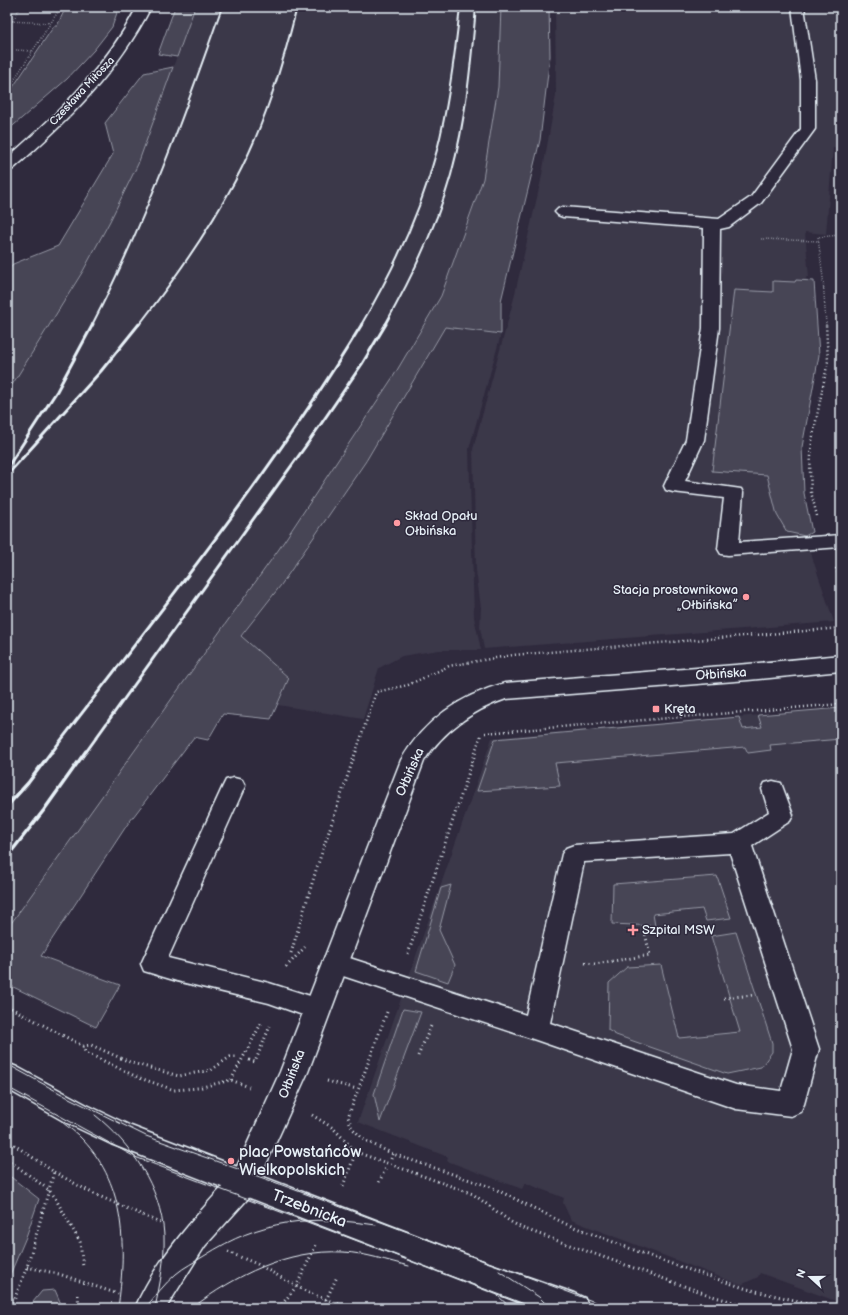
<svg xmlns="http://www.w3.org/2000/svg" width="848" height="1315" viewBox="0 0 848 1315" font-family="'Balsamiq Sans',sans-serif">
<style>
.built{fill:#3b3749}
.green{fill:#464455;stroke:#979aa6}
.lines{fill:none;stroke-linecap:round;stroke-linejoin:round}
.service-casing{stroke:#e8f1f8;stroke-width:3}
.minor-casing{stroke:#e8f1f8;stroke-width:3}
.tertiary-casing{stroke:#e8f1f8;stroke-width:3}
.path-far2{stroke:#e8f1f8;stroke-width:1.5;stroke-dasharray:0.5 2;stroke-linecap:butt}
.path-far1{stroke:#e8f1f8;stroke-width:2.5;stroke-dasharray:1 3;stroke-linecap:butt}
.path{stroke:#e8f1f8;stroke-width:3;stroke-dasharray:1 3.5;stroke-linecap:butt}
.service{fill:#2f2a3d;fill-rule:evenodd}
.minor{fill:#2f2a3d;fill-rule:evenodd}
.tertiary{fill:#2f2a3d;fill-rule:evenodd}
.tram{stroke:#e8f1f8;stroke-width:1}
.rail-far2{stroke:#e8f1f8;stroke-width:2}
.rail-far1{stroke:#e8f1f8;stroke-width:3}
.rail{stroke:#e8f1f8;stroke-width:3.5}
.poi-dot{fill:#ff9aa2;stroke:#2f2a3d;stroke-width:1.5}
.labels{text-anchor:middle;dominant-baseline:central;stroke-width:3;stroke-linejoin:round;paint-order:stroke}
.far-street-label{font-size:11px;fill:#e8f1f8;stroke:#2f2a3d}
.poi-label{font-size:13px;fill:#e8f1f8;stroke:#2f2a3d;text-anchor:start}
.street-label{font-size:13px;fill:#e8f1f8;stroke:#2f2a3d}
.near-poi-label{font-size:16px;fill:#e8f1f8;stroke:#2f2a3d;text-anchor:start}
.near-street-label{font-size:16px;fill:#e8f1f8;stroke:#2f2a3d}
</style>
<rect width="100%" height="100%" fill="#2f2a3d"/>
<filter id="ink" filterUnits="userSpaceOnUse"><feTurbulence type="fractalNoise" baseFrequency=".025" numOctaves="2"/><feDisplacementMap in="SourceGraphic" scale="8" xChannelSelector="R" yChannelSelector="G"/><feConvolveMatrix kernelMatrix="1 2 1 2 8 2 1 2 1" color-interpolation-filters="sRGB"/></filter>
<g filter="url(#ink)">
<!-- built -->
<path class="built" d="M 195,7 L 501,7 L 498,87 L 483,179 L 441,296 L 393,377 L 279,549 L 7,929 L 7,393 L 83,271 L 110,221 L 166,86 Z
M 555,7 L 841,7 L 841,148 L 833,148 L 826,234 L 805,232 L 809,277 L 806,277 L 808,286 L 794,496 L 805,536 L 834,622 L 484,649 L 480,627 L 481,608 L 476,570 L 473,449 L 513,302 L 541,180 L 556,95 Z
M 445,327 L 501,334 L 469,449 L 474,617 L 481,650 L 439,650 L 402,656 L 379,668 L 363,719 L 278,705 L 289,678 L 241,637 L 281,585 L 366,461 Z
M 841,708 L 841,1303 L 760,1273 L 758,1277 L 741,1285 L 571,1220 L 563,1203 L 564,1198 L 525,1183 L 522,1189 L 447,1161 L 448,1157 L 358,1122 L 492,738 Z"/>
<!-- green -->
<path class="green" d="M 66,7 L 119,7 L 112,27 L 94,50 L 67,79 L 7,131 L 7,96 L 54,26 L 57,26 Z
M 175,7 L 195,7 L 177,57 L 158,54 Z
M 501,7 L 549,7 L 550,56 L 540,140 L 501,301 L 501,334 L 445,327 L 366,461 L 281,585 L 241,636 L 289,678 L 271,719 L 223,714 L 208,740 L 194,737 L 127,825 L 41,956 L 120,985 L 96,1027 L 7,984 L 7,929 L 279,549 L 393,377 L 441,296 L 483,179 L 498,87 Z
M 173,67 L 138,164 L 110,221 L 83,271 L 7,393 L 7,271 L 13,264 L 58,246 L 113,154 L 105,123 L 144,73 Z
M 796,280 L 814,281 L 819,355 L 802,447 L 804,493 L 812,532 L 805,536 L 787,532 L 777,515 L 767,475 L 712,471 L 734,290 L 773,292 L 773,281 L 795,282 Z
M 841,708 L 841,739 L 770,745 L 771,750 L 748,753 L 745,747 L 555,763 L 560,786 L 477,791 L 495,739 L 739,717 L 743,729 L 762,727 L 758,715 Z
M 717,876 L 731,918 L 706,921 L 702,909 L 653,914 L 655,926 L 612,924 L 613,884 Z
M 451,885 L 439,930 L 455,965 L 448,982 L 416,971 L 441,888 Z
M 736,932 L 772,1043 L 772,1052 L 761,1067 L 727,1074 L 616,1035 L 608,1030 L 609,983 L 627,967 L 661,965 L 679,1038 L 740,1032 L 711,936 Z
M 403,1009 L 421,1012 L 380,1122 L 374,1094 Z
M 7,1174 L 39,1199 L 26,1237 L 7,1282 Z
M 55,1290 L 61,1304 L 61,1308 L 28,1308 L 42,1291 Z"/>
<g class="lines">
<defs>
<path id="service" d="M 792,7 L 804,7 L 815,80 L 815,129 L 761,203 L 729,227 L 720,229 L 719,328 L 704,440 L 685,481 L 741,489 L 743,493 L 739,542 L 841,535 L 841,547 L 728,555 L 721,554 L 718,549 L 724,498 L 673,492 L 666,490 L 664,486 L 686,440 L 703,328 L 704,228 L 563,217 L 558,215 L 555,212 L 558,209 L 563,207 L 719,219 L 751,197 L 801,129 L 801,80 Z
M 234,778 L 242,780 L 245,786 L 168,958 L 269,983 L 326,1001 L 330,1009 L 326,1017 L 317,1020 L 269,1003 L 177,981 L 144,971 L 141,964 L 223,786 L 226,780 Z
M 773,781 L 781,783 L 793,815 L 790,821 L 752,846 L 819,1049 L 804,1104 L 800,1112 L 791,1116 L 736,1109 L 536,1040 L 325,970 L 322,963 L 325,956 L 334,953 L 526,1015 L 562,854 L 566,848 L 574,845 L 734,834 L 769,812 L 762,789 L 765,783 ZM 730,853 L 793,1049 L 781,1091 L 736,1085 L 550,1023 L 584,862 Z
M 243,1171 L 253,1175 L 257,1184 L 253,1193 L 205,1246 L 166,1308 L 135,1308 C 157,1257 196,1216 233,1175 Z"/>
<path id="minor" d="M 137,7 L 151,7 C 118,72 67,122 13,169 L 7,171 L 7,158 C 58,114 106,67 137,7 Z
M 841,655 L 841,671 L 748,680 L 506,699 C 473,710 443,731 424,761 L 308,1072 L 253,1193 L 243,1197 L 233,1193 L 229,1184 L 280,1072 L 401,760 C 425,719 460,696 505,683 L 748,664 Z"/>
<path id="tertiary" d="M 7,1063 L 17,1067 L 87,1105 L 131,1126 L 485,1262 L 574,1293 L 585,1298 L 589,1308 L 534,1308 L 111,1144 L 67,1123 L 7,1089 Z"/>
</defs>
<!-- service casing -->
<use href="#service" class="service-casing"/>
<!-- minor casing -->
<use href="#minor" class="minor-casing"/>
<!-- tertiary casing -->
<use href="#tertiary" class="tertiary-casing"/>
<!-- path-far2 -->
<path class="path-far2" d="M 7,21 L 52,23
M 13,21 L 20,7
M 16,50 L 33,51
M 7,80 L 14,80
M 7,91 L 61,7
M 761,239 L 818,241
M 826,325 L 823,278 L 818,237 L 841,235"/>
<!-- path-far1 -->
<path class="path-far1" d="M 817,516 L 811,492 L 810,471 L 812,441 L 828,361 L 826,324
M 836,568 L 841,581
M 485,733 L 841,704
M 356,752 L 376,692 L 408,685 L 449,666 L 513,655 L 841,628
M 475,752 L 481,735"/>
<!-- path -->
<path class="path" d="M 291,953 L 317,867 L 356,751
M 408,954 L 476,751
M 585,963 L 595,964 L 650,955 L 645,933
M 286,967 L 305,947
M 724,998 L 753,995
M 7,1006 L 83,1046 L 91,1045 L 132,1063 L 179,1076 L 211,1070 L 230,1057 L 237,1057
M 387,1012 L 348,1117 L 352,1128 L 364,1140 L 393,1154 L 491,1187 L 566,1224 L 663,1261 L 747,1289 L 828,1308
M 83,1046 L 85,1052 L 137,1077 L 174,1090 L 198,1088 L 231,1080 L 249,1087
M 418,1056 L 431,1026
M 249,1060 L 255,1062 L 270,1026
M 231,1080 L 262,1022
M 327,1081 L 357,1089
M 312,1115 L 333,1128 L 356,1152 L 473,1194 L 511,1222 L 522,1228 L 712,1296 L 754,1308
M 7,1149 L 13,1144 L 54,1172 L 27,1267 L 11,1308
M 7,1159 L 49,1190 L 54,1196 L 80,1242 L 83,1267
M 391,1159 L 393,1154
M 54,1172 L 92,1193 L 163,1224
M 379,1182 L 386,1168
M 343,1186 L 356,1152
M 228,1252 L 257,1264 L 309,1293 L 349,1308
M 27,1267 L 59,1274 L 118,1294
M 78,1295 L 79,1308
M 279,1308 L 296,1287 L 316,1245
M 322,1308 L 337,1277"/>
<!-- service -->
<use href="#service" class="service"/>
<!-- minor -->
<use href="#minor" class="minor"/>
<!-- tertiary -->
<use href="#tertiary" class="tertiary"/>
<!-- tram -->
<path class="tram" d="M 7,1064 L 67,1097 L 146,1136 L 274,1182 L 611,1308
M 7,1087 L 135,1157 L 535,1308
M 95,1115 C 131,1144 161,1187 164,1235 C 165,1259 160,1284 155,1308
M 62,1122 C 69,1128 77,1133 83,1140 C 127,1186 126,1250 118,1308
M 499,1271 L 539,1297 L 550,1308
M 498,1296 L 511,1308
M 145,1308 C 155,1297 164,1284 176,1274 C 184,1267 195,1262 204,1256 C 262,1219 309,1215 376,1225
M 192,1308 C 236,1275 287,1249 343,1252 C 365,1253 388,1261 409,1266"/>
<!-- rail-far2 -->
<path class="rail-far2" d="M 92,325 C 145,223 184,115 222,7
M 139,325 C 174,280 208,232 235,181 C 264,127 282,67 297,7
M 361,325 C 393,271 421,211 437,150 C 449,103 455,55 460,7
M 385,325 C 412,277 436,228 451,175 C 466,120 471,64 476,7"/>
<!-- rail-far1 -->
<path class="rail-far1" d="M 7,468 L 57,391 L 93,324
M 7,475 L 101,371 L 139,324
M 52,752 C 158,614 271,474 362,324
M 86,752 L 310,440 L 362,364 L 386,324"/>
<!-- rail -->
<path class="rail" d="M 7,806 L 28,783 L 52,751
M 7,857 L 44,810 L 86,751"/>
</g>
</g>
<!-- markers -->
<g class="poi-dot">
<circle cx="397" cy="523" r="4"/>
<circle cx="746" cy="597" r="4"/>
<rect x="652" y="705" width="8" height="8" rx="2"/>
<path d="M631 924h4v4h4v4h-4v4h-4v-4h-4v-4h4z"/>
<circle cx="231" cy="1161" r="4"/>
</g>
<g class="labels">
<!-- far-street labels -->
<g class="far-street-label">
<text transform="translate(82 91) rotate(-47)">Czesława Miłosza</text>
</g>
<!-- poi labels -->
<g class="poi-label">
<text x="405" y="516">Skład Opału<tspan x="405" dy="15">Ołbińska</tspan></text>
<text x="738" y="590" text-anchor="end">Stacja prostownikowa<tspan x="738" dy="15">„Ołbińska”</tspan></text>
<text x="664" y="709">Kręta</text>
<text x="642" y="930">Szpital MSW</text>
</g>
<!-- street labels -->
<g class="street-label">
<text transform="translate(721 674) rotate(-4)">Ołbińska</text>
<text transform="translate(410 772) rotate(-66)">Ołbińska</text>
<text transform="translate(292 1074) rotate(-69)">Ołbińska</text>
</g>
<!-- near-poi labels -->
<g class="near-poi-label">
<text x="239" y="1152">plac Powstańców<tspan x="239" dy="18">Wielkopolskich</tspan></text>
</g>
<!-- near-street labels -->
<g class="near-street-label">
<text transform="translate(309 1209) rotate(21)">Trzebnicka</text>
</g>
</g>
<!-- margin -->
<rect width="848" height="1315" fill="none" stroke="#2f2a3d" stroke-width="24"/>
<rect x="12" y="12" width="824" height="1291" fill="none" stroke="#e8f1f8" stroke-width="1.5" filter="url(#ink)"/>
<!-- north arrow -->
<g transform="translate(810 1277) rotate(291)" stroke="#2f2a3d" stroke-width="3" paint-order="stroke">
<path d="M0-3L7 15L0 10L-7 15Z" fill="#e8f1f8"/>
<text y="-6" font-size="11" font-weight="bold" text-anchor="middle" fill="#e8f1f8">N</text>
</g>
</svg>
